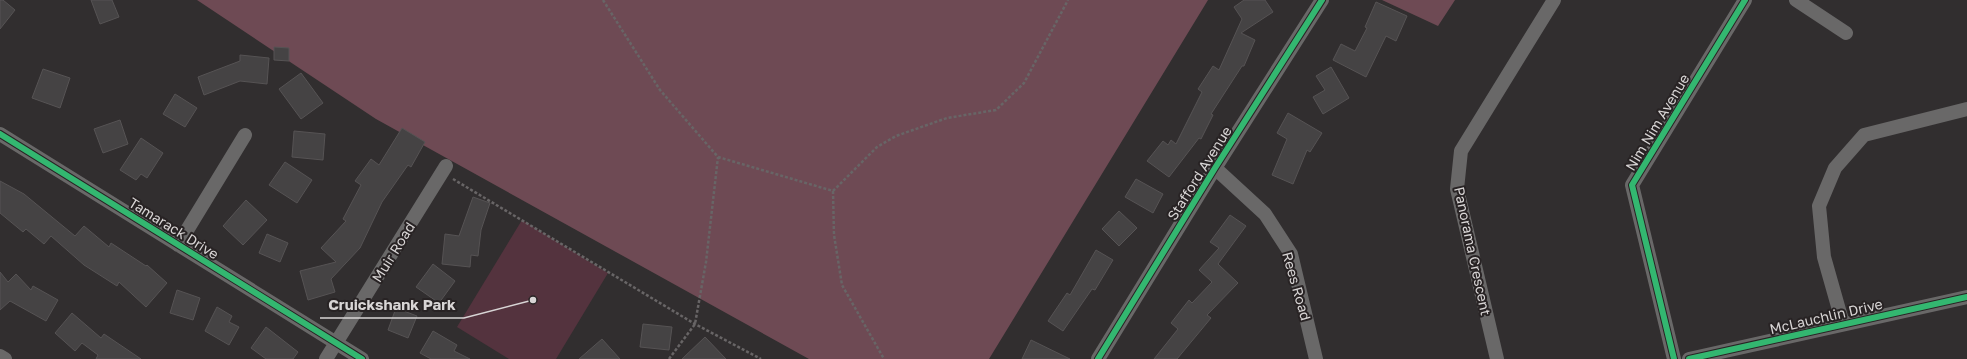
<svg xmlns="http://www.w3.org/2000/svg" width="1967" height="359" viewBox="0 0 1967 359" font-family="'Golos Text',sans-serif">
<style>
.green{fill:#54333e}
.forest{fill:#6e4a54}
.building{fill:#454344;stroke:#565354}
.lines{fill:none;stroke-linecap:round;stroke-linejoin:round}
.path{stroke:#686566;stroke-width:2.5;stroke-dasharray:3 2;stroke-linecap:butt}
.minor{stroke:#696868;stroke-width:14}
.cycleway-casing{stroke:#282324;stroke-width:8}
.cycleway{stroke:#33b770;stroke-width:6}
.labels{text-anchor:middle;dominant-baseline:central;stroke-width:4;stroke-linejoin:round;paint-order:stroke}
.street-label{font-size:14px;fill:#d8d5d5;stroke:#282324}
.leader{fill:none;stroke:#d8d5d5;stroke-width:1.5}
.callout-dot{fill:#d8d5d5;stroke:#282324;stroke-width:1.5}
.callout-label{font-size:15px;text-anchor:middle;font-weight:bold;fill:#d8d5d5;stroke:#282324;stroke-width:4;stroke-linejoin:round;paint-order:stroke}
</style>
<rect width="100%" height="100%" fill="#312e2f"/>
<!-- green -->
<path class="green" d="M 522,220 L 608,273 L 556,359 L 509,359 L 457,327 Z"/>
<!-- forest -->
<path class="forest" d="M 197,0 L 1208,0 L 989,359 L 809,359 L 376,119 Z
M 1382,0 L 1455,0 L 1438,26 Z"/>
<!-- building -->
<path class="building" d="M 0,0 L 3,0 L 15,10 L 0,29 Z
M 91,0 L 112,0 L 119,17 L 100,24 Z
M 1244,0 L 1265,0 L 1273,12 L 1241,33 L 1255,40 L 1244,66 L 1242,66 L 1211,114 L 1213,115 L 1201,139 L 1199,138 L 1169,177 L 1147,161 L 1163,141 L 1168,145 L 1171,140 L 1176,144 L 1202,92 L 1198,89 L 1213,66 L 1219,70 L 1242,19 L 1234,7 Z
M 1376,2 L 1407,16 L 1396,41 L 1386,36 L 1366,77 L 1333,60 L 1341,44 L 1355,51 L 1367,28 L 1365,27 Z
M 274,47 L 289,48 L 289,61 L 274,60 Z
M 240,55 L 269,58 L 267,84 L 240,81 L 204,95 L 198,77 L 240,61 Z
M 1331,67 L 1349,98 L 1323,114 L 1313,97 L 1325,90 L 1316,76 Z
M 43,69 L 70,78 L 60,108 L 32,98 Z
M 301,73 L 323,103 L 301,119 L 279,89 Z
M 175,94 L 197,108 L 185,127 L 163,114 Z
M 1288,113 L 1322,133 L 1310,152 L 1307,150 L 1293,184 L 1272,175 L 1287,139 L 1277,133 Z
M 120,120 L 128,144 L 103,153 L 94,129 Z
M 402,128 L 425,142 L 411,167 L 408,165 L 382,202 L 360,248 L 331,279 L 335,292 L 308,300 L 300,271 L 336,262 L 321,248 L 346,221 L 343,219 L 361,185 L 355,181 L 371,159 L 379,165 Z
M 294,131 L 325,134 L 323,160 L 292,157 Z
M 141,138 L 163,153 L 147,178 L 141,174 L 136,180 L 120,170 Z
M 285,162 L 312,180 L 297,203 L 269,185 Z
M 1136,179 L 1163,194 L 1153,213 L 1125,197 Z
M 0,181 L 24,194 L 75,236 L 84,226 L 109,247 L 111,243 L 146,266 L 147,265 L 167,283 L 146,307 L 119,282 L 117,286 L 84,265 L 51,236 L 44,244 L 26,229 L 23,232 L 0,213 Z
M 473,197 L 490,203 L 481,230 L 478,256 L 471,255 L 470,267 L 442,264 L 445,234 L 459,236 Z
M 246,200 L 267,220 L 243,245 L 223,226 Z
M 1119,211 L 1137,228 L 1119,246 L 1102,229 Z
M 1230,215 L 1246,226 L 1218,264 L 1238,283 L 1207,315 L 1211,318 L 1177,359 L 1154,359 L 1178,329 L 1171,323 L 1189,300 L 1192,303 L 1212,282 L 1199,270 L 1219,248 L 1210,242 Z
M 267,234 L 288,243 L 280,262 L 259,253 Z
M 1096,250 L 1113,260 L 1095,290 L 1092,289 L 1063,331 L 1048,321 L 1067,293 L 1070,295 Z
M 433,264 L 455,281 L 439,303 L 416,287 Z
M 0,272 L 8,282 L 16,274 L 31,290 L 33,286 L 58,300 L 46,321 L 10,301 L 0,310 Z
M 177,290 L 200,298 L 193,320 L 170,313 Z
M 217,307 L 232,316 L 229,322 L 239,327 L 229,345 L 205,331 Z
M 396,308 L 417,316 L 408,338 L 388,330 Z
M 72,313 L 101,338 L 104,334 L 141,359 L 96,359 L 98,355 L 82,343 L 75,351 L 55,333 Z
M 643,324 L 672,327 L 669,350 L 640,347 Z
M 266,327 L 298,352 L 293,359 L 266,359 L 251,348 Z
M 433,331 L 457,345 L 454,351 L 470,359 L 431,359 L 420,353 Z
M 705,337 L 726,359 L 682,359 Z
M 602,339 L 620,359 L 579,359 Z
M 1031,340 L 1070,359 L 1022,359 Z"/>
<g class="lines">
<!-- path -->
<path class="path" d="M 603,0 L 660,90 L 718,157 L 833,191 L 877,147 L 896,136 L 947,118 L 996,110 L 1024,83 L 1068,0
M 453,179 L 695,324 L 761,359
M 833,191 L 834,235 L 842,285 L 884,359
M 669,359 L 695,324 L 706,262 L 718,157"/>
<!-- minor -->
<path class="minor" d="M 1796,0 L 1846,33
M 0,134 L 362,359
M 1215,168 L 1265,214 L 1291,254 L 1316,359
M 178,245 L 245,135
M 1843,324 L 1824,257 L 1819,206 L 1835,168 L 1864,135 L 1967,109
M 0,356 L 5,359
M 326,359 L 446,166
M 1098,359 L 1215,168 L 1322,0
M 1497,359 L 1457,189 L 1461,151 L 1554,0
M 1674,359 L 1632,185 L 1745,0
M 1689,359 L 1967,297"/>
<defs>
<path id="cycleway" d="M 0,134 L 362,359
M 1098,359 L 1215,168 L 1322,0
M 1674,359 L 1632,185 L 1745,0
M 1689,359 L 1967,297"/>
</defs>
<!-- cycleway casing -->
<use href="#cycleway" class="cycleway-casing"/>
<!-- cycleway -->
<use href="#cycleway" class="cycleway"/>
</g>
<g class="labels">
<!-- street labels -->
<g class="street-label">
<text transform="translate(1657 122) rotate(-59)">Nim Nim Avenue</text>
<text transform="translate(1199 173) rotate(-58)">Stafford Avenue</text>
<text transform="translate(174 228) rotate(32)">Tamarack Drive</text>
<text transform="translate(1473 251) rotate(78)">Panorama Crescent</text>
<text transform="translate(393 252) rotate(-58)">Muir Road</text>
<text transform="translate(1297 286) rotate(74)">Rees Road</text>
<text transform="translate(1826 316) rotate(-13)">McLauchlin Drive</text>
</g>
</g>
<!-- callouts -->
<path class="leader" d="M533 300L464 318H320"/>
<circle class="callout-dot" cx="533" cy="300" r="4"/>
<g class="callout-label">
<text x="392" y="310">Cruickshank Park</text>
</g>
</svg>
